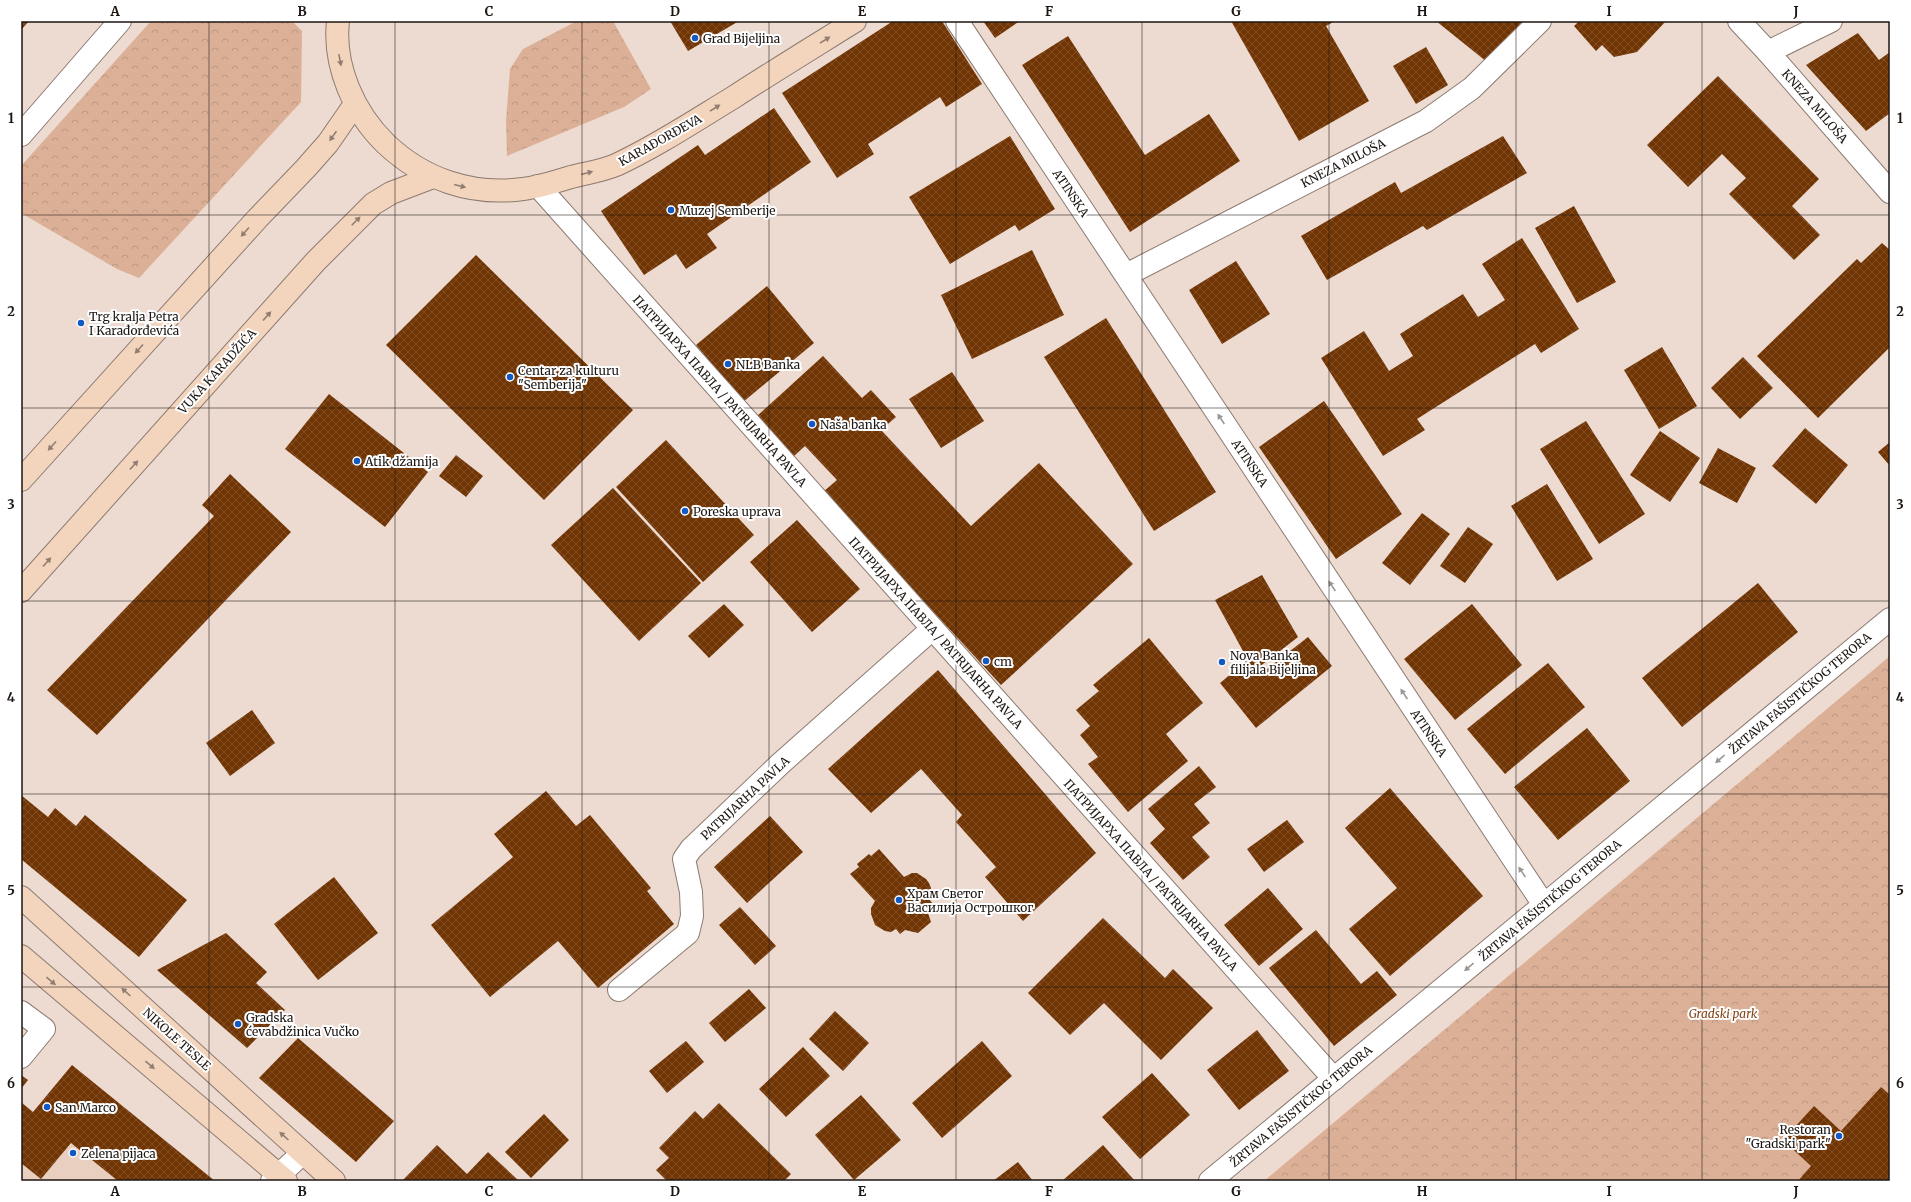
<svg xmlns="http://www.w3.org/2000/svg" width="1911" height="1202" viewBox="0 0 1911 1202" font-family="Merriweather,serif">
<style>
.built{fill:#e9cfc0}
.forest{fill:url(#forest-crowns)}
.building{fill:url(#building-cross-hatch)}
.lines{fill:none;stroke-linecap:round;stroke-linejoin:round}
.pedestrian-casing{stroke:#8c7b72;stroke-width:24}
.minor-casing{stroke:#8c7b72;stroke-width:24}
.tertiary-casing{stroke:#8c7b72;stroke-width:24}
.secondary-casing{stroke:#8c7b72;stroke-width:24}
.pedestrian{stroke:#fff;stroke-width:22}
.minor{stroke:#fff;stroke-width:22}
.tertiary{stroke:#fff;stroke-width:22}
.secondary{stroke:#f3d4bc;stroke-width:22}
.oneway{fill:#927e70}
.oneway2{fill:#999694}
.grid{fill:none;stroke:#1c1612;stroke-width:1;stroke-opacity:0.55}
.poi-dot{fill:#1359c4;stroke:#fff;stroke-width:1.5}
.labels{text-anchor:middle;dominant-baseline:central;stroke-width:4;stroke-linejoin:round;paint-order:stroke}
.poi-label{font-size:12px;fill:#1c1612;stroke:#fff;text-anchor:start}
.street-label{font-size:12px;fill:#1c1612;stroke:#fff}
.park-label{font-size:12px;font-style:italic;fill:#834214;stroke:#fff}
.neatline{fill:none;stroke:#1c1612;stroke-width:1.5}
.grid-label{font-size:13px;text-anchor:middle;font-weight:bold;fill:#1c1612}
</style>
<defs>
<pattern id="forest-crowns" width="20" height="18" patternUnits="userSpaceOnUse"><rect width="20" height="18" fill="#dcb097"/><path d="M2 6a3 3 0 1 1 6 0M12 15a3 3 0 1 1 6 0" fill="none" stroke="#bc9781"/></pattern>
<pattern id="building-cross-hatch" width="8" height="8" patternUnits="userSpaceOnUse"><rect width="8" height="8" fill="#713504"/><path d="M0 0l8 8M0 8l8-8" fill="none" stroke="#804f28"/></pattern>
</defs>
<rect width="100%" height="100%" fill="#eddad0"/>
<!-- built -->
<path class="built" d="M 71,1143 L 118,1181 L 21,1181 L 21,1163 Z"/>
<!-- forest -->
<path class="forest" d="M 151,21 L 292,21 L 302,31 L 301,102 L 139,278 L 117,269 L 21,213 L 21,166 Z
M 577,21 L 613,21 L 651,89 L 624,107 L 507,156 L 506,121 L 510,69 L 523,49 Z
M 1890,656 L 1890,1181 L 1264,1181 Z"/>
<!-- building -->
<path class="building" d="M 21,21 L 29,21 L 21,30 Z
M 670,21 L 739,21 L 688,51 Z
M 893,21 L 942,21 L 982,84 L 946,107 L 940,97 L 868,144 L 874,154 L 837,178 L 782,93 Z
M 983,21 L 1020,21 L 995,38 Z
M 1231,21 L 1335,21 L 1326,26 L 1369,101 L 1299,141 Z
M 1436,21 L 1523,21 L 1487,62 Z
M 1579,21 L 1666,21 L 1637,52 L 1614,57 L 1602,45 L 1596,51 L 1574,26 Z
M 1858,33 L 1879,60 L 1890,52 L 1890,113 L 1866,131 L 1806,65 Z
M 1068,36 L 1145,155 L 1209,114 L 1240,161 L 1130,232 L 1022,65 Z
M 1426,47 L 1448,85 L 1416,104 L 1393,66 Z
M 1718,76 L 1819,179 L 1792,206 L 1820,235 L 1794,260 L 1729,194 L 1746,178 L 1722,154 L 1688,187 L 1647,145 Z
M 774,108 L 811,162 L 707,234 L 717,248 L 686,269 L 676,254 L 644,275 L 601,211 L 698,145 L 705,155 Z
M 1010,136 L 1055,209 L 1019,231 L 1015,225 L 950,264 L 909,197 Z
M 1503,136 L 1527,173 L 1427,230 L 1423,226 L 1327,280 L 1301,236 L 1395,182 L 1401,193 Z
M 1574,206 L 1616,282 L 1577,303 L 1535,228 Z
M 1522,238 L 1579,329 L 1541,353 L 1535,344 L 1417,419 L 1425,430 L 1383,456 L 1321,358 L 1364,331 L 1389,371 L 1413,356 L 1400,334 L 1463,294 L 1478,317 L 1505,300 L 1482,264 Z
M 1882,243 L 1890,250 L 1890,347 L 1818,418 L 1757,356 L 1857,259 L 1861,263 Z
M 1032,250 L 1064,315 L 972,359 L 941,295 Z
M 476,255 L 633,410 L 544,500 L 386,345 Z
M 1236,261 L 1270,314 L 1222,344 L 1189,290 Z
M 767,286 L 814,343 L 743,402 L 696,345 Z
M 1106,318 L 1216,492 L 1154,531 L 1044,357 Z
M 1662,347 L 1697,406 L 1659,429 L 1624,370 Z
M 823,356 L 862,398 L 871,390 L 896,417 L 881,430 L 971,526 L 1039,463 L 1133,564 L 1001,685 L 823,492 L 837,480 L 805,446 L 794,456 L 757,416 Z
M 1743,357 L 1773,388 L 1740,419 L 1711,388 Z
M 952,372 L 984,421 L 941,448 L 909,399 Z
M 329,394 L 428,472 L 385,527 L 285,449 Z
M 1324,401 L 1402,514 L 1336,559 L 1259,447 Z
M 1586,421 L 1645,514 L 1599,544 L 1540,449 Z
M 1805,428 L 1848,465 L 1816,504 L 1772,466 Z
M 1660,431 L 1700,458 L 1670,502 L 1630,475 Z
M 666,440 L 754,535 L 703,582 L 616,487 Z
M 1890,442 L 1890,466 L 1878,452 Z
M 1718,448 L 1756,468 L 1737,503 L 1699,483 Z
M 456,455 L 483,476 L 466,497 L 439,476 Z
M 230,474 L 291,532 L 97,735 L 47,690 L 214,516 L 202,505 Z
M 1547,484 L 1593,559 L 1557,581 L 1511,506 Z
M 613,488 L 701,583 L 639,641 L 551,545 Z
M 1422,513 L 1450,534 L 1410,585 L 1382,563 Z
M 797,520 L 860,589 L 812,632 L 750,562 Z
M 1468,527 L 1493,544 L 1465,583 L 1440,566 Z
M 1262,575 L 1298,637 L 1254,671 L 1215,600 Z
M 1758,583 L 1798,632 L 1682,727 L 1642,678 Z
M 724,604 L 744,625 L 709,658 L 688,636 Z
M 1472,604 L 1522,665 L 1455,720 L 1404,659 Z
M 1308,637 L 1332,666 L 1256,728 L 1220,683 L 1246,661 L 1258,676 Z
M 1149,638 L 1203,703 L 1166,734 L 1188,761 L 1128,812 L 1088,764 L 1098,757 L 1080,735 L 1090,726 L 1076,710 L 1099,691 L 1093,685 Z
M 1548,663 L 1585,707 L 1505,774 L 1467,729 Z
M 938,670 L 1096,853 L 1023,921 L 985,877 L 996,867 L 956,822 L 962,815 L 921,769 L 871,813 L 828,769 Z
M 252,710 L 275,743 L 230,776 L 206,743 Z
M 1587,728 L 1630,781 L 1558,840 L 1514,787 Z
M 1199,766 L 1216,787 L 1194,804 L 1210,823 L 1192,837 L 1210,857 L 1183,880 L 1150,843 L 1165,829 L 1148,809 Z
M 1390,788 L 1483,896 L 1390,976 L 1349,929 L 1397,888 L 1345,828 Z
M 546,791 L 576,826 L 590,815 L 651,888 L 647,891 L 674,924 L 598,988 L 558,941 L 490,997 L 431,925 L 513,857 L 494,834 Z
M 21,795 L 48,817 L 55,808 L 76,826 L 85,815 L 187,900 L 139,957 L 21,859 Z
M 770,816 L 803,852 L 747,903 L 714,867 Z
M 1287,820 L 1304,842 L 1264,872 L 1247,849 Z
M 879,849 L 904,877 L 912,873 L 917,873 L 926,879 L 929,883 L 931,888 L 929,899 L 933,904 L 927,910 L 931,922 L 918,933 L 905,930 L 900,934 L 896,929 L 891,932 L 885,931 L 875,925 L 871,914 L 871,908 L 875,901 L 850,874 L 859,867 L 857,864 L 869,854 L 871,856 Z
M 334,877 L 378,933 L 318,980 L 274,924 Z
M 1268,888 L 1303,929 L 1259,966 L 1224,925 Z
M 740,907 L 776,946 L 755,965 L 719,925 Z
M 1103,918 L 1165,978 L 1173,969 L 1213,1008 L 1161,1060 L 1104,1003 L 1070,1035 L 1028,993 Z
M 1316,930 L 1361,984 L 1377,971 L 1397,995 L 1334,1046 L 1269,968 Z
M 226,933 L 267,972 L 256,983 L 285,1010 L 247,1048 L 157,970 Z
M 749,989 L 766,1008 L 725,1042 L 709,1023 Z
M 835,1011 L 869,1043 L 843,1071 L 809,1039 Z
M 1257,1030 L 1289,1071 L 1239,1110 L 1207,1070 Z
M 298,1038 L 394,1121 L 356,1162 L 259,1078 Z
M 686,1041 L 704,1062 L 667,1093 L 649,1071 Z
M 982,1041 L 1012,1076 L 942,1138 L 912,1103 Z
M 803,1047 L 830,1076 L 786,1117 L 759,1089 Z
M 72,1065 L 215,1181 L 118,1181 L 71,1143 L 41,1179 L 21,1163 L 21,1102 L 33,1112 Z
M 1152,1073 L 1190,1115 L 1140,1159 L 1102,1117 Z
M 21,1075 L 28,1080 L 21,1089 Z
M 1881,1087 L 1890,1095 L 1890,1181 L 1798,1181 L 1811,1166 L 1783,1140 L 1814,1106 L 1841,1131 Z
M 861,1095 L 901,1140 L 854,1180 L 815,1135 Z
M 719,1103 L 791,1174 L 784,1181 L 667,1181 L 656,1170 L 669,1158 L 659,1148 L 695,1111 L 703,1119 Z
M 544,1114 L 569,1140 L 531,1178 L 505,1152 Z
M 437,1145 L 467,1174 L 488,1152 L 519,1181 L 402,1181 Z
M 1103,1145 L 1135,1181 L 1062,1181 Z
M 1018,1162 L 1033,1181 L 993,1181 Z"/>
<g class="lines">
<defs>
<path id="pedestrian" d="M 21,135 L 120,21
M 538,186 L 1334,1079
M 21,1012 L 44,1029 L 21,1057"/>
<path id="minor" d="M 957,21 L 1544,905
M 1768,52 L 1831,21
M 1126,275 L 1426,121 L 1472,88 L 1540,21
M 619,990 L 688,933 L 692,916 L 691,892 L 684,859 L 691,849 L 780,764 L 931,630
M 272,1181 L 303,1153
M 1210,1181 L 1890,619"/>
<path id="tertiary" d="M 1739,21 L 1768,52 L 1890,192"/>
<path id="secondary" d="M 338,21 C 333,66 354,113 386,144 C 423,179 471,196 523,189 C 539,187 555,182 571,177 C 586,173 602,171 616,165 C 657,146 696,120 734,97 C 774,71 815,46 855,21
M 21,480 L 257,219 L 306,168 L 328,143 L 355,104
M 21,591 L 316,261 L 373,204 L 391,193 L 433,177
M 21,897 L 334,1181
M 21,956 L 286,1181"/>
</defs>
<!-- pedestrian casing -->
<use href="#pedestrian" class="pedestrian-casing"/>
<!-- minor casing -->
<use href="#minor" class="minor-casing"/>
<!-- tertiary casing -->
<use href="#tertiary" class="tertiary-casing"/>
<!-- secondary casing -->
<use href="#secondary" class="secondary-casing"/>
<!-- pedestrian -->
<use href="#pedestrian" class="pedestrian"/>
<!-- minor -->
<use href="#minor" class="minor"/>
<!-- tertiary -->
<use href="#tertiary" class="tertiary"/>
<!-- secondary -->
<use href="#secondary" class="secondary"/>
</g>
<!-- one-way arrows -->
<defs><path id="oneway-solid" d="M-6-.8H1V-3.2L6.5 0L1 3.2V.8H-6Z"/></defs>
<g class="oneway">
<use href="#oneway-solid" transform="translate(825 40) rotate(-32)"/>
<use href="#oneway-solid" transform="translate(340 60) rotate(79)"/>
<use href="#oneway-solid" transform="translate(715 108) rotate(-32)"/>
<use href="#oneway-solid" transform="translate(333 136) rotate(125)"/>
<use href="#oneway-solid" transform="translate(587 173) rotate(-15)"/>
<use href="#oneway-solid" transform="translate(460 186) rotate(14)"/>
<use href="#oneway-solid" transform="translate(356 221) rotate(-45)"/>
<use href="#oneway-solid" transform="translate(245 232) rotate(132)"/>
<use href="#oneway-solid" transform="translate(267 316) rotate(-48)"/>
<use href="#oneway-solid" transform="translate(139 349) rotate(132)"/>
<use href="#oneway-solid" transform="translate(52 446) rotate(132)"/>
<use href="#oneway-solid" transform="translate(134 465) rotate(-48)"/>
<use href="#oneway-solid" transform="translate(47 562) rotate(-48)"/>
<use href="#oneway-solid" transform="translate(51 981) rotate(40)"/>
<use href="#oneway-solid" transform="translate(126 992) rotate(-138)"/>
<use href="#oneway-solid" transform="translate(150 1065) rotate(40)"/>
<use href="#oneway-solid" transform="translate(284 1136) rotate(-138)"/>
</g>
<g class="oneway2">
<use href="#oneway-solid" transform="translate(1221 419) rotate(-124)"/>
<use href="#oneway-solid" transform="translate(1332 586) rotate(-124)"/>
<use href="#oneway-solid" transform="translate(1404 694) rotate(-124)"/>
<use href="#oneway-solid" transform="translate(1720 759) rotate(140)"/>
<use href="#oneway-solid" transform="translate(1522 872) rotate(-124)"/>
<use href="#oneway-solid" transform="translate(1469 967) rotate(140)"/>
</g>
<!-- grid -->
<path class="grid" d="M 209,21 L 209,1181M 395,21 L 395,1181M 582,21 L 582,1181M 769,21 L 769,1181M 956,21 L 956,1181M 1142,21 L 1142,1181M 1329,21 L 1329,1181M 1516,21 L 1516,1181M 1702,21 L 1702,1181M 21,215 L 1890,215M 21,408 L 1890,408M 21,601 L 1890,601M 21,794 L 1890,794M 21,987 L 1890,987"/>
<!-- markers -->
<g class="poi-dot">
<circle cx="695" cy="38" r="4"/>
<circle cx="671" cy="210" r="4"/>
<circle cx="81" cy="323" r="4"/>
<circle cx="728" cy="364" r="4"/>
<circle cx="510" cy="377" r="4"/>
<circle cx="812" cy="424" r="4"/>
<circle cx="357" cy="461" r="4"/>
<circle cx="685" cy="511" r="4"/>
<circle cx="986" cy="661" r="4"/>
<circle cx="1222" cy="662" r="4"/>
<circle cx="899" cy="900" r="4"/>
<circle cx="238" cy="1024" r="4"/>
<circle cx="47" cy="1107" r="4"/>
<circle cx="1839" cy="1136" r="4"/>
<circle cx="73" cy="1153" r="4"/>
</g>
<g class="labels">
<!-- poi labels -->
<g class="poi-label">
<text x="703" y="38">Grad Bijeljina</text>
<text x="679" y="210">Muzej Semberije</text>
<text x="89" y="316">Trg kralja Petra<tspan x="89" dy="14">I Karađorđevića</tspan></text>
<text x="736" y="364">NLB Banka</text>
<text x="518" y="370">Centar za kulturu<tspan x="518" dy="14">"Semberija"</tspan></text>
<text x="820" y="424">Naša banka</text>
<text x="365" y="461">Atik džamija</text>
<text x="693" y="511">Poreska uprava</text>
<text x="1230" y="655">Nova Banka<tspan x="1230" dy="14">filijala Bijeljina</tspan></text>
<text x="994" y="661">cm</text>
<text x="907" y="893">Храм Светог<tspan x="907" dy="14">Василија Острошког</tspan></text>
<text x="246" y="1017">Gradska<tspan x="246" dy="14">ćevabdžinica Vučko</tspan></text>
<text x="55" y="1107">San Marco</text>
<text x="1831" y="1129" text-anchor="end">Restoran<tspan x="1831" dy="14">"Gradski park"</tspan></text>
<text x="81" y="1153">Zelena pijaca</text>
</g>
<!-- street labels -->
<g class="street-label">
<text transform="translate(1815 106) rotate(49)">KNEZA MILOŠA</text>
<text transform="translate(660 140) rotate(-29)">KARAĐORĐEVA</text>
<text transform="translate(1343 163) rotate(-27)">KNEZA MILOŠA</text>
<text transform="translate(1071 193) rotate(56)">ATINSKA</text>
<text transform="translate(217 371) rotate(-48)">VUKA KARADŽIĆA</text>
<text transform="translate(720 391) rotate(48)">ПАТРИЈАРХА ПАВЛА / PATRIJARHA PAVLA</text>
<text transform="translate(1250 463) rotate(56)">ATINSKA</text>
<text transform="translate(936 633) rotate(48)">ПАТРИЈАРХА ПАВЛА / PATRIJARHA PAVLA</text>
<text transform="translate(1800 693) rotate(-40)">ŽRTAVA FAŠISTIČKOG TERORA</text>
<text transform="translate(1429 733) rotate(56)">ATINSKA</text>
<text transform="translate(745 798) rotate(-43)">PATRIJARHA PAVLA</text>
<text transform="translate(1151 875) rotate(48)">ПАТРИЈАРХА ПАВЛА / PATRIJARHA PAVLA</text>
<text transform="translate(1550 900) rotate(-40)">ŽRTAVA FAŠISTIČKOG TERORA</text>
<text transform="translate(177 1039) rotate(42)">NIKOLE TESLE</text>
<text transform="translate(1301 1106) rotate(-40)">ŽRTAVA FAŠISTIČKOG TERORA</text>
</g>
<!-- park labels -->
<g class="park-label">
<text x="1723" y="1013">Gradski park</text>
</g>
</g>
<!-- border -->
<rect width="1911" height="1202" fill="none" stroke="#ffffff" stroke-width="44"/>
<rect x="22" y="22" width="1867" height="1158" class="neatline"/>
<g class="grid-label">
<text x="115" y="16">A</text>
<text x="302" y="16">B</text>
<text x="489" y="16">C</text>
<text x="675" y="16">D</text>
<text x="862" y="16">E</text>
<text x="1049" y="16">F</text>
<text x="1236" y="16">G</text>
<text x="1422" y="16">H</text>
<text x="1609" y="16">I</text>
<text x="1796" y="16">J</text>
<text x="11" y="123">1</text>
<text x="1900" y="123">1</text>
<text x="11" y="316">2</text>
<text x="1900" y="316">2</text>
<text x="11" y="509">3</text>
<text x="1900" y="509">3</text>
<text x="11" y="702">4</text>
<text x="1900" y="702">4</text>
<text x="11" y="895">5</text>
<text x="1900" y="895">5</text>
<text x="11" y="1088">6</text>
<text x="1900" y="1088">6</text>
<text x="115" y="1196">A</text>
<text x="302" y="1196">B</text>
<text x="489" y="1196">C</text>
<text x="675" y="1196">D</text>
<text x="862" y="1196">E</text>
<text x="1049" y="1196">F</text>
<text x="1236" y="1196">G</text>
<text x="1422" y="1196">H</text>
<text x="1609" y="1196">I</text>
<text x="1796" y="1196">J</text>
</g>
</svg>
